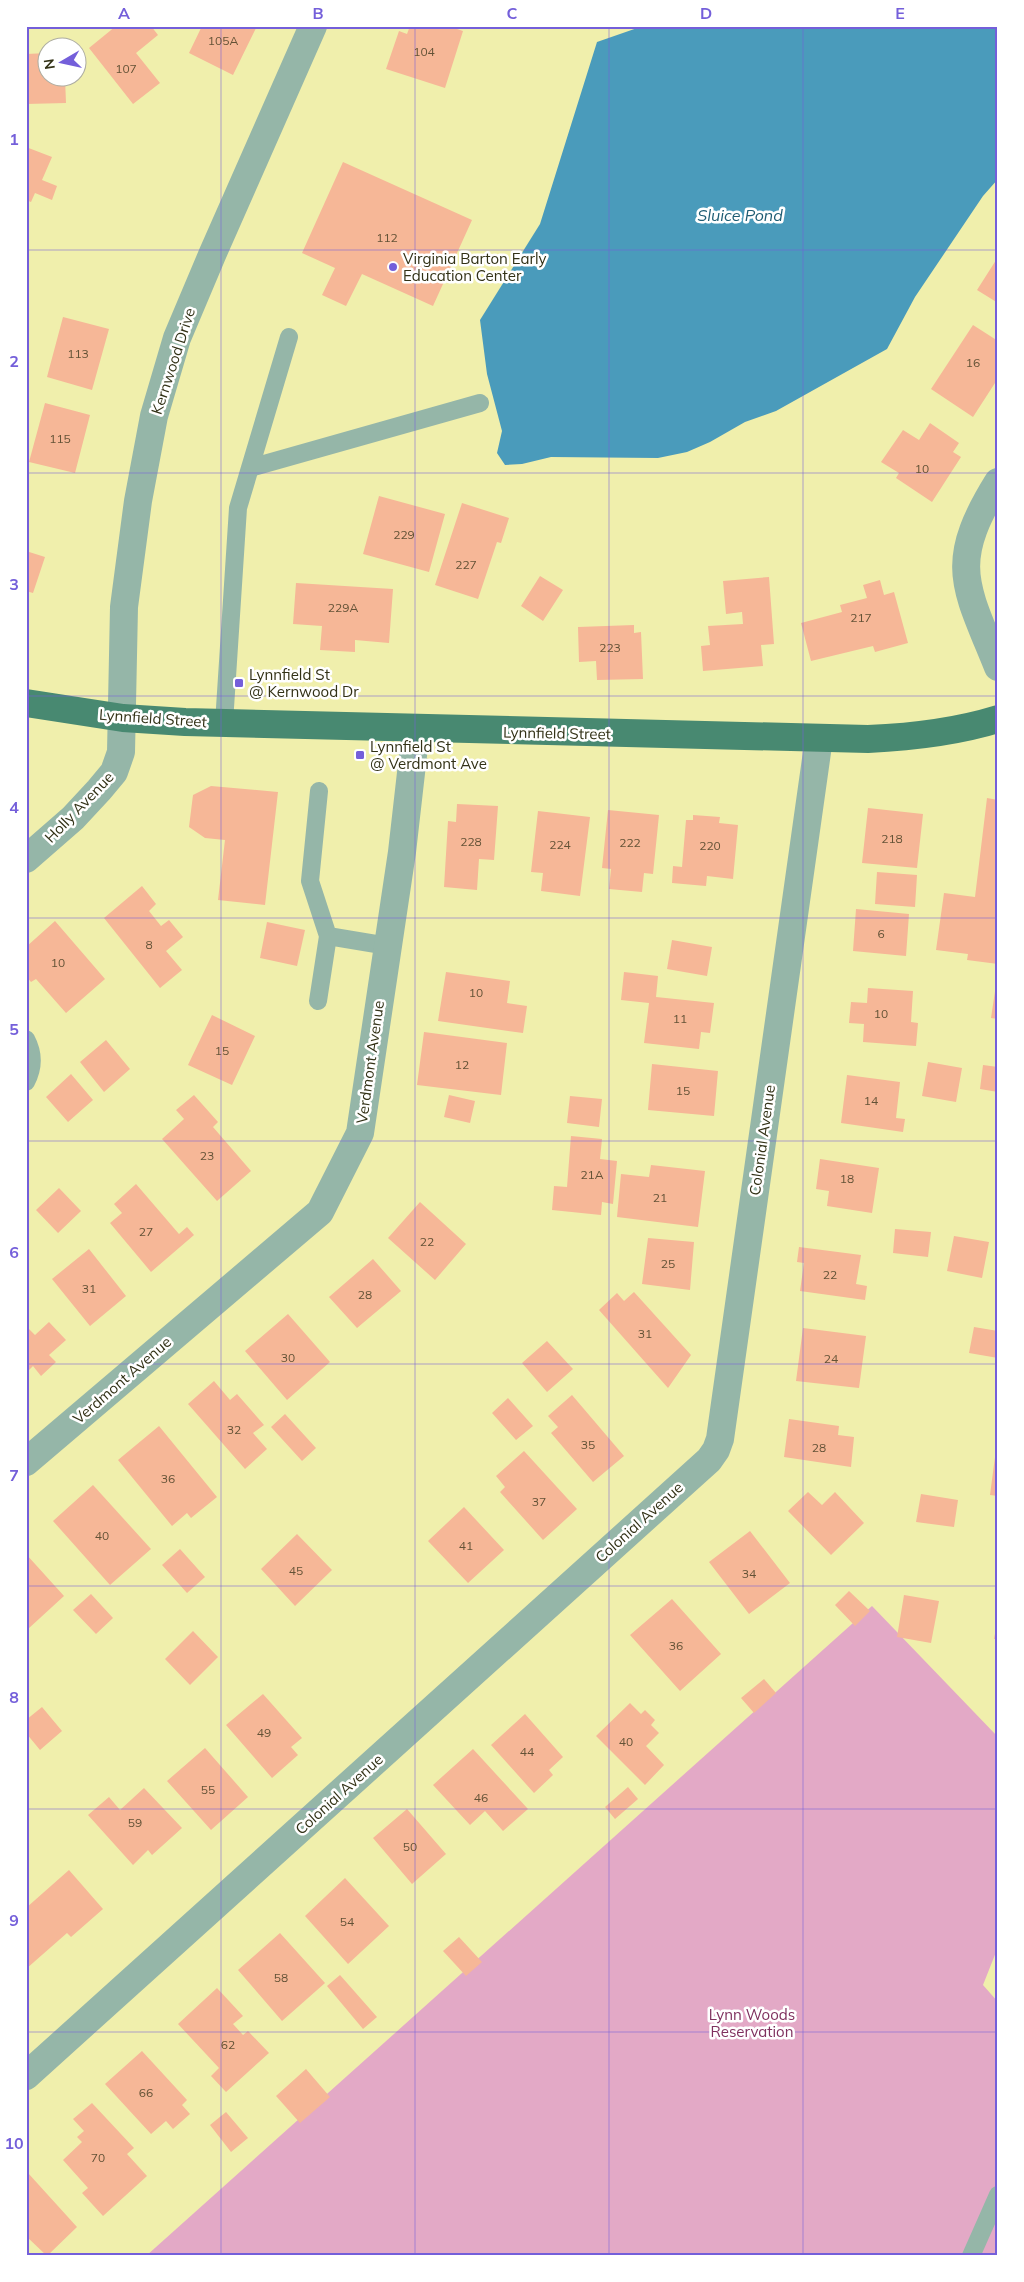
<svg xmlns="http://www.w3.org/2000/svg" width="1024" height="2282" viewBox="0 0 1024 2282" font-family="Mulish,sans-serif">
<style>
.green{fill:#e3a9c6}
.water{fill:#4a9bbb}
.building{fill:#f6b797}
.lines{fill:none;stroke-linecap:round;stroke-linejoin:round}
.service{stroke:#95b6a8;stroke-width:18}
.minor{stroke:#95b6a8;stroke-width:28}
.primary{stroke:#488971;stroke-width:28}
.grid{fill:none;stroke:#745fda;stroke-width:1;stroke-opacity:0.55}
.poi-dot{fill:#745fda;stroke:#fff;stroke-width:2}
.labels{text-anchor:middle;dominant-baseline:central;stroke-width:5;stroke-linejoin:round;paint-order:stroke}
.number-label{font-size:12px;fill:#635236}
.poi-label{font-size:15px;fill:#323116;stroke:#fff;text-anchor:start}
.street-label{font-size:15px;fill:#323116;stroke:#fff}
.park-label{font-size:15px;fill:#7f305e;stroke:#fff}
.water-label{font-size:16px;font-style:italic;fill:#1d5c73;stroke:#fff}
.neatline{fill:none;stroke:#745fda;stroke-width:2}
.grid-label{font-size:16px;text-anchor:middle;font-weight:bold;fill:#745fda}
</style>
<rect width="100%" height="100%" fill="#f0efac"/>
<!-- green -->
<path class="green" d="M 872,1606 L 998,1737 L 998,1947 L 983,1985 L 998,2002 L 998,2256 L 146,2256 Z"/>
<!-- water -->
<path class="water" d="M 643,26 L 998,26 L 998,179 L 983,196 L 915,297 L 887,349 L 776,411 L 745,422 L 710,442 L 687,452 L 658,458 L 551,457 L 522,464 L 505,465 L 497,453 L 502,431 L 487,374 L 480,320 L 540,224 L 597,42 Z"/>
<!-- building -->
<path class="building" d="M 116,26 L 151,26 L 158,35 L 136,53 L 160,83 L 133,104 L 89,48 Z
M 202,26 L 257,26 L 233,75 L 189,53 Z
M 410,26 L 448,26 L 463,31 L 445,88 L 386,69 L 399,31 L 407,34 Z
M 48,53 L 48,78 L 65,78 L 66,103 L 26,104 L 26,54 Z
M 26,147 L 52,157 L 42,180 L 57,186 L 52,200 L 35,193 L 31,202 L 26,200 Z
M 343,162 L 472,220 L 433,306 L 362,274 L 346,306 L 322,295 L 335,268 L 302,253 Z
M 998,257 L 998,303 L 977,290 Z
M 63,317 L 109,329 L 92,390 L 47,377 Z
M 973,325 L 998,341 L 998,385 L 995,383 L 973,417 L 931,389 Z
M 45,403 L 90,415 L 75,473 L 29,462 Z
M 930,423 L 959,443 L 953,452 L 961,457 L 932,502 L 896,478 L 899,473 L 881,462 L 903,430 L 919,440 Z
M 379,496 L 445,514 L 429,572 L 363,554 Z
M 462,503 L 509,518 L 501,543 L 497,542 L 478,599 L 435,585 Z
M 26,551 L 45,557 L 33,593 L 26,591 Z
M 540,576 L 563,590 L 543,621 L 521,606 Z
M 769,577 L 774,644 L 761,645 L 763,666 L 703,671 L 701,646 L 710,645 L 708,626 L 743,624 L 742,612 L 726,614 L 723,581 Z
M 880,580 L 884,595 L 894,592 L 908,643 L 875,652 L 873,646 L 811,661 L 801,623 L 842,612 L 840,605 L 867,598 L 863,585 Z
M 296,583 L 393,589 L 389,643 L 355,640 L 355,652 L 320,650 L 322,626 L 293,624 Z
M 634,625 L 634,633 L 641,632 L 643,679 L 597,680 L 596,661 L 579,662 L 578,627 Z
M 211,786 L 278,792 L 265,905 L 218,900 L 225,840 L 205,838 L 189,827 L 193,795 Z
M 987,798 L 998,800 L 998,964 L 967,960 L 968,954 L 936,950 L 944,893 L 975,897 Z
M 457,804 L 498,806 L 494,860 L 479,859 L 477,890 L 444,887 L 448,821 L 456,822 Z
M 868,808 L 923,814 L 917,868 L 862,863 Z
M 608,810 L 659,815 L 653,874 L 644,873 L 642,892 L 609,889 L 611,869 L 602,868 Z
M 538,811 L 590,817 L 580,896 L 541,891 L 543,873 L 531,872 Z
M 693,815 L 720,817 L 719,823 L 738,825 L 733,879 L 707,876 L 706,886 L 672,883 L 673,866 L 682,867 L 686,820 L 693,820 Z
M 877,872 L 917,875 L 915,907 L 875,904 Z
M 142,886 L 156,904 L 149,911 L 161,926 L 169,920 L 183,937 L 166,951 L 182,970 L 160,988 L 104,918 Z
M 856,909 L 909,914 L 906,956 L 853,951 Z
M 55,921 L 105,979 L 66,1013 L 36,979 L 31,982 L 26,976 L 26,947 Z
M 267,922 L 305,930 L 297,966 L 260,958 Z
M 672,940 L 712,947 L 707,976 L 667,969 Z
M 446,972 L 510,981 L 507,1003 L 527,1006 L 523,1033 L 438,1021 Z
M 624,972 L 658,976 L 656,997 L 714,1003 L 710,1033 L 701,1032 L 699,1049 L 644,1043 L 649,1003 L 621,1000 Z
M 997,978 L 998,978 L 998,1019 L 991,1018 Z
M 868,988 L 913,991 L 911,1022 L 918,1023 L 916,1046 L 863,1042 L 864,1024 L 849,1023 L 851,1002 L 867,1003 Z
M 212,1015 L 255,1036 L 232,1085 L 188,1065 Z
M 424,1032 L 507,1043 L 501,1095 L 417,1085 Z
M 106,1040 L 130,1069 L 104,1092 L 80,1062 Z
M 928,1062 L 962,1068 L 956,1102 L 922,1096 Z
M 652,1064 L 718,1071 L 714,1116 L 648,1110 Z
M 983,1065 L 998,1067 L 998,1092 L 980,1089 Z
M 71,1074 L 93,1100 L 68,1122 L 46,1097 Z
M 847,1075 L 900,1082 L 896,1118 L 905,1119 L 903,1132 L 841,1123 Z
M 194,1095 L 218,1122 L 213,1127 L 251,1171 L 217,1201 L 162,1139 L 184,1119 L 176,1110 Z
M 449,1095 L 475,1101 L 470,1123 L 444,1117 Z
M 570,1096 L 602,1099 L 599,1127 L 567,1123 Z
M 571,1136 L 602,1139 L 600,1159 L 617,1161 L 613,1204 L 602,1202 L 601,1215 L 552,1210 L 554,1186 L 567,1187 Z
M 820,1159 L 879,1168 L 872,1213 L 827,1206 L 829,1191 L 816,1189 Z
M 651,1165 L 705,1171 L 698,1227 L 617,1217 L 621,1174 L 649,1177 Z
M 136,1184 L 179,1234 L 187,1227 L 194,1235 L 151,1272 L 110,1223 L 122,1213 L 114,1204 Z
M 59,1188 L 81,1211 L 58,1233 L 36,1210 Z
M 420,1202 L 466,1244 L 435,1280 L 388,1238 Z
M 895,1229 L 931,1232 L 928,1257 L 893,1253 Z
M 954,1236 L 989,1242 L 982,1278 L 947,1271 Z
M 648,1238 L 694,1242 L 690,1290 L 642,1284 Z
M 799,1247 L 861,1255 L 856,1284 L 867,1286 L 865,1300 L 800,1291 L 804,1263 L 797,1262 Z
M 89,1249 L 126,1296 L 90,1326 L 52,1279 Z
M 373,1259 L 401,1291 L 357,1328 L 329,1297 Z
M 634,1292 L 691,1355 L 668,1388 L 599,1310 L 617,1293 L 624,1301 Z
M 288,1314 L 330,1362 L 287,1400 L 245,1351 Z
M 49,1322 L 66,1340 L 49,1355 L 56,1362 L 41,1376 L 33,1366 L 26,1373 L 26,1326 L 35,1335 Z
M 974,1327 L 998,1331 L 998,1358 L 969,1353 Z
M 803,1328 L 866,1336 L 859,1388 L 796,1381 Z
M 547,1341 L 573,1369 L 547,1392 L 522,1363 Z
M 214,1381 L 230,1400 L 237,1394 L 264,1425 L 253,1433 L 267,1449 L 245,1469 L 188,1404 Z
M 572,1395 L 624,1456 L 593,1482 L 551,1433 L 558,1427 L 548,1416 Z
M 508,1398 L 533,1426 L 516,1440 L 492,1413 Z
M 285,1414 L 316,1448 L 302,1461 L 271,1427 Z
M 789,1419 L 839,1426 L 838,1435 L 854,1437 L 851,1467 L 784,1457 Z
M 159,1426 L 217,1497 L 191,1518 L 187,1513 L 172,1526 L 118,1460 Z
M 524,1451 L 577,1509 L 543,1540 L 500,1492 L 505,1487 L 496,1476 Z
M 995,1457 L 998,1458 L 998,1496 L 990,1495 Z
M 93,1485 L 151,1549 L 110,1585 L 53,1521 Z
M 808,1492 L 822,1505 L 835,1492 L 864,1523 L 831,1555 L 788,1511 Z
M 921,1494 L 958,1500 L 954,1527 L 916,1522 Z
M 464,1507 L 504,1550 L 468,1583 L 428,1541 Z
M 750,1531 L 790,1583 L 749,1614 L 709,1562 Z
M 297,1534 L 332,1570 L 295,1606 L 261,1569 Z
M 180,1549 L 205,1577 L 187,1593 L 162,1565 Z
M 26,1554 L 64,1596 L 28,1629 L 26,1627 Z
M 849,1591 L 870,1611 L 855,1626 L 835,1605 Z
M 91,1594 L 113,1618 L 96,1634 L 73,1610 Z
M 904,1595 L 939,1601 L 931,1643 L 897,1637 Z
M 672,1599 L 721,1654 L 680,1691 L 630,1635 Z
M 997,1623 L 998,1623 L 998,1639 L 994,1639 Z
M 193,1631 L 218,1657 L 190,1685 L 165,1659 Z
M 764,1679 L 776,1693 L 754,1713 L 741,1698 Z
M 263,1694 L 302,1738 L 291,1747 L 298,1755 L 272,1778 L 226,1725 Z
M 630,1703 L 641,1714 L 645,1710 L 655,1720 L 651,1725 L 659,1733 L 646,1746 L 664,1765 L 645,1785 L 596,1736 Z
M 42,1707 L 62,1731 L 40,1750 L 26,1733 L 26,1720 Z
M 525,1714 L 563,1757 L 549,1770 L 553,1775 L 534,1793 L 491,1745 Z
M 205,1748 L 248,1797 L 211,1830 L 167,1781 Z
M 473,1749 L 528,1809 L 503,1831 L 485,1811 L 470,1825 L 433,1785 Z
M 628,1787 L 638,1799 L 615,1819 L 605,1807 Z
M 144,1788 L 182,1828 L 152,1855 L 148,1850 L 133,1865 L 88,1815 L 109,1797 L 120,1810 Z
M 407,1809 L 446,1854 L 412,1884 L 373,1838 Z
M 69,1870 L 103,1909 L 71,1937 L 67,1933 L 26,1969 L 26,1908 Z
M 345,1878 L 389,1926 L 348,1964 L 305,1916 Z
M 280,1933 L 325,1983 L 282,2021 L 238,1970 Z
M 459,1937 L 482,1962 L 466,1976 L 443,1951 Z
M 340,1975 L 377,2017 L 363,2029 L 327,1986 Z
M 217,1988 L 243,2016 L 233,2024 L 243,2035 L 248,2031 L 269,2053 L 226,2092 L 211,2076 L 219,2068 L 178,2024 Z
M 142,2051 L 187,2100 L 182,2105 L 190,2114 L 173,2129 L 166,2121 L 151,2134 L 105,2084 Z
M 306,2069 L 330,2097 L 300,2123 L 276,2096 Z
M 92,2103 L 134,2148 L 127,2154 L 147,2176 L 103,2216 L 82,2193 L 88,2188 L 63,2160 L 82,2142 L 77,2137 L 84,2131 L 73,2119 Z
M 226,2112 L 248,2138 L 231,2152 L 210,2125 Z
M 28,2173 L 77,2227 L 47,2256 L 26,2236 L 26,2175 Z"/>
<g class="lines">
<!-- service -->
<path class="service" d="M 250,468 L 480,403
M 224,723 L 238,508 L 289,337
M 319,791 L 310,881 L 328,936 L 388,946
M 318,1001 L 328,936
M 26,1039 C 34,1054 34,1067 26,1082
M 971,2256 L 998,2195"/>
<!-- minor -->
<path class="minor" d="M 998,482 C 947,564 965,585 998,667
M 26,859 L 73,818 L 99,790 L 114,772 L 121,752 L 124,607 L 138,501 L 154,416 L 177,338 L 212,255 L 313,26
M 26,1462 L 320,1212 L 360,1133 L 402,852 L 416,729
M 26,2076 L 709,1460 L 716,1450 L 720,1439 L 819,738"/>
<!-- primary -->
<path class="primary" d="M 26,703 L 123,718 L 185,722 L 868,739 C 912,737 956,732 998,719"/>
</g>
<!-- grid -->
<path class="grid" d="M 221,26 L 221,2256M 415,26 L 415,2256M 609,26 L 609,2256M 803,26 L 803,2256M 26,250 L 998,250M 26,473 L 998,473M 26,696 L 998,696M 26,918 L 998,918M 26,1141 L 998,1141M 26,1364 L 998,1364M 26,1586 L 998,1586M 26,1809 L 998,1809M 26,2032 L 998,2032"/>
<!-- markers -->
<g class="poi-dot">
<circle cx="393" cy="267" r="5"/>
<rect x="234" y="678" width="10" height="10" rx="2.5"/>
<rect x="355" y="750" width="10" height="10" rx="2.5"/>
</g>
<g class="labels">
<!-- number labels -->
<g class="number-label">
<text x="223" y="40">105A</text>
<text x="424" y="51">104</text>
<text x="126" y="68">107</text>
<text x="387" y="237">112</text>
<text x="78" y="353">113</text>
<text x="973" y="362">16</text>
<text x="60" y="438">115</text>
<text x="922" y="468">10</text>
<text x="404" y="534">229</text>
<text x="466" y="564">227</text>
<text x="343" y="607">229A</text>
<text x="861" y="617">217</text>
<text x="610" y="647">223</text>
<text x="892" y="838">218</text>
<text x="471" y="841">228</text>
<text x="630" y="842">222</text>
<text x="560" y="844">224</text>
<text x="710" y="845">220</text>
<text x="881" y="933">6</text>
<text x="149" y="944">8</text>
<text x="58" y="962">10</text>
<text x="476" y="992">10</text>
<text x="881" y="1013">10</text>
<text x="680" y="1018">11</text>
<text x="222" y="1050">15</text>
<text x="462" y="1064">12</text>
<text x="683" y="1090">15</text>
<text x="871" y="1100">14</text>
<text x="207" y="1155">23</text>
<text x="592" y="1174">21A</text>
<text x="847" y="1178">18</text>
<text x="660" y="1197">21</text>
<text x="146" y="1231">27</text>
<text x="427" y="1241">22</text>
<text x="668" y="1263">25</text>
<text x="830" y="1274">22</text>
<text x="89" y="1288">31</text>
<text x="365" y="1294">28</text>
<text x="645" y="1333">31</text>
<text x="288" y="1357">30</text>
<text x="831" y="1358">24</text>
<text x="234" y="1429">32</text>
<text x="588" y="1444">35</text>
<text x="819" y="1447">28</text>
<text x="168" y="1478">36</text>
<text x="539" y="1501">37</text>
<text x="102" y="1535">40</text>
<text x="466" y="1545">41</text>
<text x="296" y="1570">45</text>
<text x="749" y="1573">34</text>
<text x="676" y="1645">36</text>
<text x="264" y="1732">49</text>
<text x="626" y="1741">40</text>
<text x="527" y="1751">44</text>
<text x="208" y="1789">55</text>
<text x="481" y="1797">46</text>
<text x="135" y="1822">59</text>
<text x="410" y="1846">50</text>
<text x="347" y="1921">54</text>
<text x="281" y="1977">58</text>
<text x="228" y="2044">62</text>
<text x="146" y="2092">66</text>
<text x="98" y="2157">70</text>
</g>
<!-- poi labels -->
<g class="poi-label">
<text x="403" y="258">Virginia Barton Early<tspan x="403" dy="17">Education Center</tspan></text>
<text x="249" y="674">Lynnfield St<tspan x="249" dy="17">@ Kernwood Dr</tspan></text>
<text x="370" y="746">Lynnfield St<tspan x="370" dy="17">@ Verdmont Ave</tspan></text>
</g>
<!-- street labels -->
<g class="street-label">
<text transform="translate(173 361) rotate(-72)">Kernwood Drive</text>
<text transform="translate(153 718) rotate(4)">Lynnfield Street</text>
<text transform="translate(557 733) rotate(1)">Lynnfield Street</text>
<text transform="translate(79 807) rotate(-46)">Holly Avenue</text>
<text transform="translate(370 1062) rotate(-82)">Verdmont Avenue</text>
<text transform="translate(762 1140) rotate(-82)">Colonial Avenue</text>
<text transform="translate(122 1380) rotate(-41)">Verdmont Avenue</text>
<text transform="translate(639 1522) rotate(-42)">Colonial Avenue</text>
<text transform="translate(339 1794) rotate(-42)">Colonial Avenue</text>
</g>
<!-- park labels -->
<g class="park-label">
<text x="752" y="2014">Lynn Woods<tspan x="752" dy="17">Reservation</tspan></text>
</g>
<!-- water labels -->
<g class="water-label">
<text x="740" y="215">Sluice Pond</text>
</g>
</g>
<!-- border -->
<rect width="1024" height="2282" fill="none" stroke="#ffffff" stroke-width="55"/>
<!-- north arrow -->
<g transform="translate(62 62) rotate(261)"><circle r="24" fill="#ffffff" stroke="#adada2"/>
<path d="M0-4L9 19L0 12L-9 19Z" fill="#745fda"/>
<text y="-8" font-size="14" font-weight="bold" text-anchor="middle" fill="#323116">N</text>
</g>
<rect x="28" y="28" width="968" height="2226" class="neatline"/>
<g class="grid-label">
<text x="124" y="19">A</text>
<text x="318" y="19">B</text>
<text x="512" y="19">C</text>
<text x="706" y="19">D</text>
<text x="900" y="19">E</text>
<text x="14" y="145">1</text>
<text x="14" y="367">2</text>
<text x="14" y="590">3</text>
<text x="14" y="813">4</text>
<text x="14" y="1035">5</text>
<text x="14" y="1258">6</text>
<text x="14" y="1481">7</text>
<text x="14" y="1703">8</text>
<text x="14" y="1926">9</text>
<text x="14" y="2149">10</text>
</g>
</svg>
